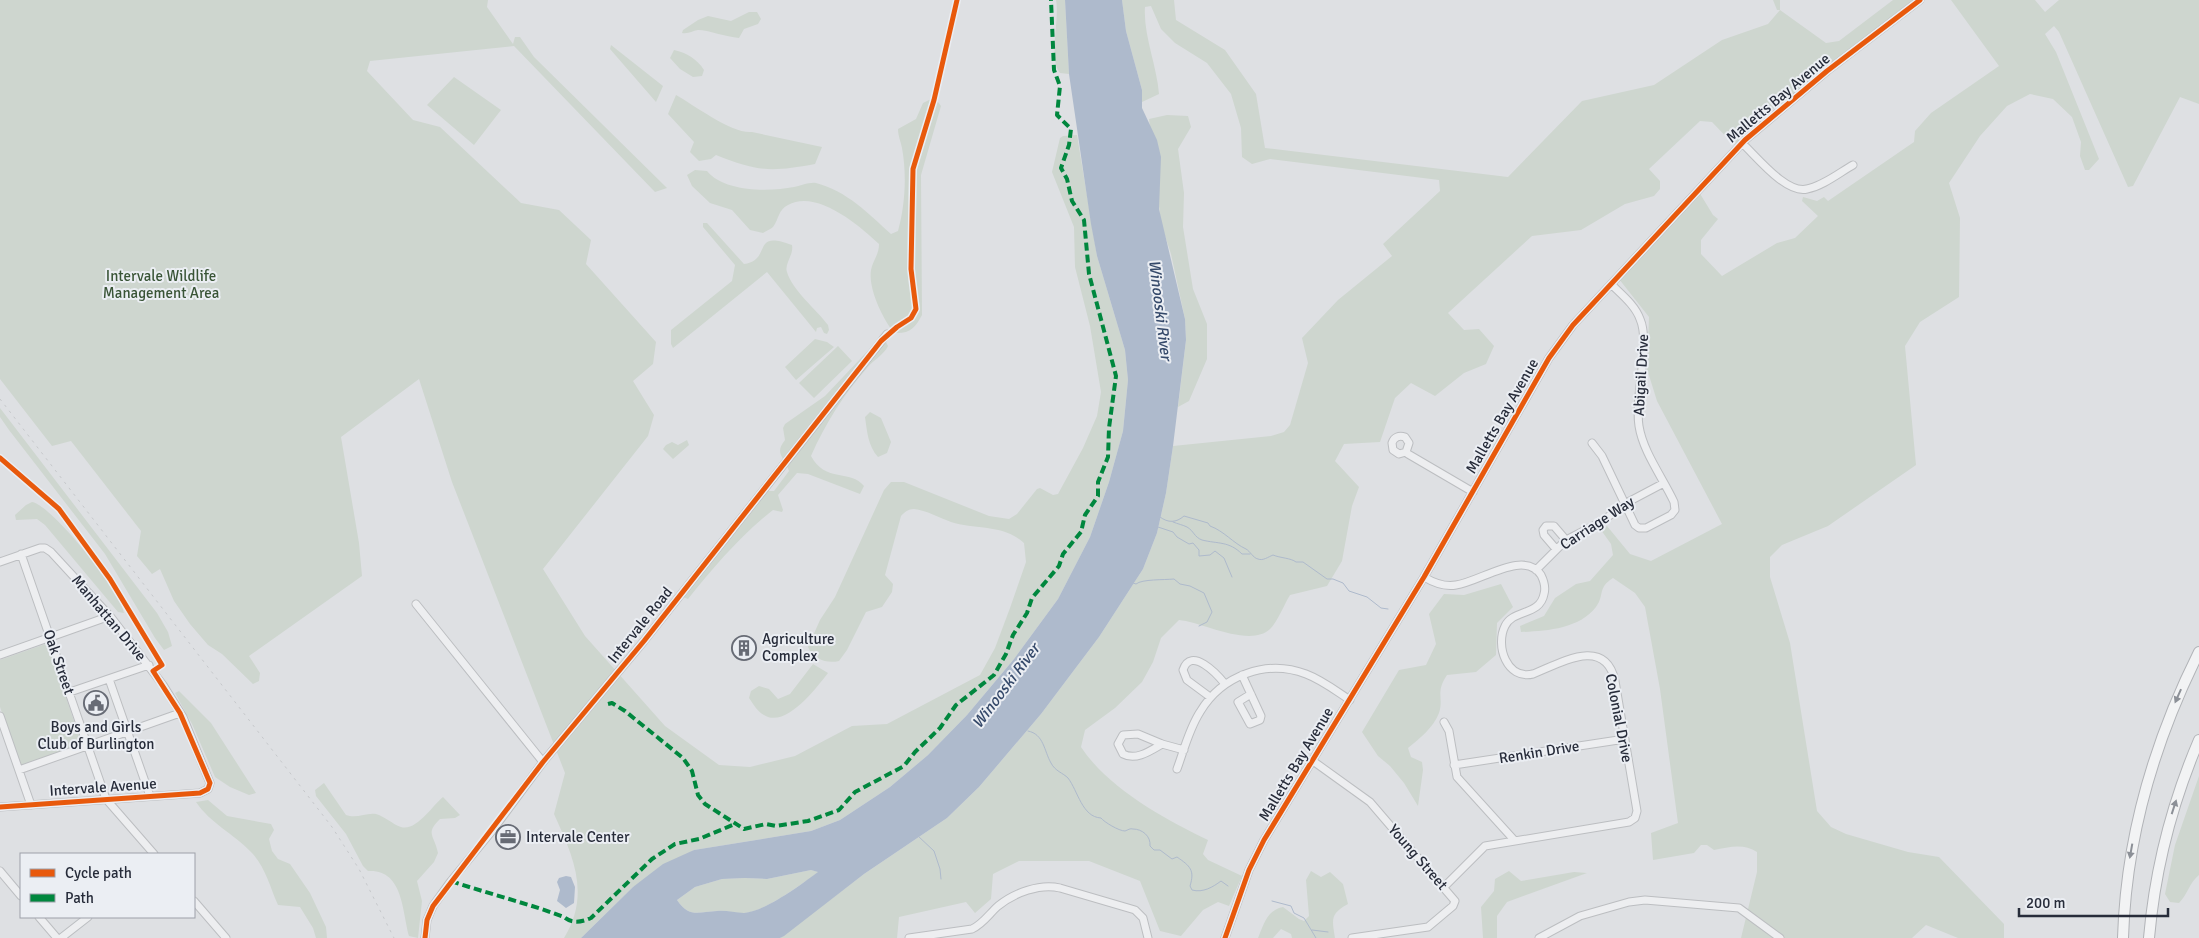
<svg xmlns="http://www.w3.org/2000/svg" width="2199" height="938" viewBox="0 0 2199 938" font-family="Signika,sans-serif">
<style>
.green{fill:#ced6cf}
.water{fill:#aebacc;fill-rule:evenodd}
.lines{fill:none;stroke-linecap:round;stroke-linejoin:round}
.stream{stroke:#aebacc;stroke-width:1}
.minor-casing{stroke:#bcbec1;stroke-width:9}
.highway-casing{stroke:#b1b3b7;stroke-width:12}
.minor{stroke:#edeef0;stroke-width:7}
.highway{stroke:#f2f3f4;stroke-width:10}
.rail{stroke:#c6c8cb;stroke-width:1;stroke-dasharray:2.5 5;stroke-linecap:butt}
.quiet{stroke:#00873e;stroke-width:4;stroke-dasharray:8 4;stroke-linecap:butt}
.cycleway-casing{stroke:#ebeef3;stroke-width:8}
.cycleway{stroke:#e8590c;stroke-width:5}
.oneway{fill:#8c9097}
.labels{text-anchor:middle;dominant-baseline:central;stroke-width:4;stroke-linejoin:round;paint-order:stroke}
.street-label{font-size:15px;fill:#272c3a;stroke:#ebeef3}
.park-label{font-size:15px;fill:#395436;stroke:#ebeef3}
.poi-label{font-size:15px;fill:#272c3a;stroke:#ebeef3;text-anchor:start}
.water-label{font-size:16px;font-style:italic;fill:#35496a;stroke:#ebeef3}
</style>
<rect width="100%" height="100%" fill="#dee0e3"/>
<!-- green -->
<path class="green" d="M 0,0 L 488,0 L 487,7 L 513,44 L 515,37 L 520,37 L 534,57 L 667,188 L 655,192 L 514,46 L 370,61 L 367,71 L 413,120 L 440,127 L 521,203 L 559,210 L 591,240 L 586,264 L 656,342 L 653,364 L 633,381 L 654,415 L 648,436 L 543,569 L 585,636 L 665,726 L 719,765 L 750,767 L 795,756 L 852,726 L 887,724 L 980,675 L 995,648 L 1010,608 L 1026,562 L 1024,543 C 1004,524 976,530 951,522 C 940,518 926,510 914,509 C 908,509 905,512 901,516 L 885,575 L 893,584 L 892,592 L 882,607 L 866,612 L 847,650 L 839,661 C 827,664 813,659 808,647 L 820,620 L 835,597 L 884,490 L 891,482 L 904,482 L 989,516 L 1009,519 L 1017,514 L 1037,489 L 1040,488 L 1053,495 L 1058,494 L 1083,448 L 1097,416 L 1101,392 L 1090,326 L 1075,267 L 1074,227 L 1052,172 L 1060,138 L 1063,136 L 1077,135 L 1097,256 L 1125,350 L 1128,380 L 1123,431 L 1109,482 L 1090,537 L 1058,599 L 1014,659 L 967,715 L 928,755 L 890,787 L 840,820 L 811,831 L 694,850 L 633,887 L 581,938 L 564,938 C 591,894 573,856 554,814 L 565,773 L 452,482 L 419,379 L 341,437 L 359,543 L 362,576 L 249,656 L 260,673 L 259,681 L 253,684 L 222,654 L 208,645 L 190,624 L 174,601 L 160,569 L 152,574 L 137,556 L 141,531 L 71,441 L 52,446 L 0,379 Z
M 1056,0 L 1065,0 L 1069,74 L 1060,73 C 1048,59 1060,19 1056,0 Z
M 1122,0 L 1174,0 L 1176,20 L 1225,50 L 1256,94 L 1265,148 L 1508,177 L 1582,101 L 1654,85 L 1722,40 L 1768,24 L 1780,10 L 1777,10 L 1773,0 L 1780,0 L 1780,10 L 1826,43 L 1839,41 L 1893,0 L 1913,0 L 1768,113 L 1734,145 L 1712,122 L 1700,121 L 1649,169 L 1660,181 L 1660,189 L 1654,196 L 1625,204 L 1581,230 L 1532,236 L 1448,313 L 1464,330 L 1479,329 L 1494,346 L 1486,364 L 1464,373 L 1435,396 L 1411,383 L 1395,398 L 1380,442 L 1344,444 L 1335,461 L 1359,487 L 1352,506 L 1342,561 L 1327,586 L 1290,595 C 1285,603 1277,623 1270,629 C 1250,648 1202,622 1179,620 L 1161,638 L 1153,662 L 1142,682 L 1115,708 L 1085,730 L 1081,747 C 1108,788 1164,819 1208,840 L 1203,854 L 1208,860 L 1242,876 L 1229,906 L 1218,902 L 1203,910 L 1181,936 L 1160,931 L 1140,881 L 1089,861 L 1019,861 L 993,874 L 991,899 L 975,913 L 966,902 L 899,917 L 897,938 L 780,938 L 864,874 L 947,818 L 979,787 L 1041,714 L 1099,637 L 1143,569 L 1157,533 L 1166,493 L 1173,446 L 1271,436 L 1284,432 L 1290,425 L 1308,363 L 1302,338 L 1338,300 L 1392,256 L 1383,244 L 1440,191 L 1439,180 L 1270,159 L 1252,164 L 1242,157 L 1241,128 L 1231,94 L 1207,63 L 1175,43 L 1161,29 L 1151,6 L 1145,7 C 1143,34 1157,66 1159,94 L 1142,102 L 1142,90 L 1126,31 Z
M 1951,0 L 2035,0 L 2045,12 L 2059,0 L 2199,0 L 2199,104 L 2180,97 L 2133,186 L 2128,187 L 2059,32 L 2054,26 L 2045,34 L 2056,52 L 2099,159 L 2089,170 L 2085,170 L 2080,156 L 2081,142 L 2072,117 L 2053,99 L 2030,94 L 2007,106 L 1980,136 L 1949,183 L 1960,218 L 1959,297 L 1920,322 L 1905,346 L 1916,465 L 1828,526 L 1782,545 L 1770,557 L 1770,577 L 1790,643 L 1817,811 L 1831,827 L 1846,834 L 1908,852 L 1939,857 L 2004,924 L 2004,938 L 1958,938 L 1926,925 L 1912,938 L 1741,938 L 1757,872 L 1757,852 C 1744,843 1729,847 1714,850 L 1707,845 L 1701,845 L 1694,853 L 1653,860 L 1651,833 L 1678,823 L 1660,689 L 1645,607 L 1635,593 L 1613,578 C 1597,588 1605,595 1596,607 C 1579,629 1546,631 1521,632 L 1520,626 L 1544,616 L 1555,598 L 1576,584 L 1590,581 L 1613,555 L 1611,544 L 1601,530 L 1607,526 L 1630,554 L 1651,561 L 1722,524 L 1657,401 L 1647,369 L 1649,317 L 1619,279 L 1699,192 L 1713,215 L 1718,219 L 1701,240 L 1701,254 L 1722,276 L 1777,243 L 1795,238 L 1818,216 L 1802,201 L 1803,197 L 1817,201 L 1824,197 L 1828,201 L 1914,142 L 1915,131 L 1931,113 L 1999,66 Z
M 749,12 L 757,12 L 761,19 L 758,24 L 744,29 L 739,38 C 726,37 708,30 698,30 C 692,31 689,34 682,33 L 683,30 L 698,20 L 708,16 L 731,21 Z
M 611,45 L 663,86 L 656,102 L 610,49 Z
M 674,50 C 687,53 697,59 704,70 L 702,76 L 693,77 L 680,69 L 670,58 Z
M 454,77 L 501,110 L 474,145 L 427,105 Z
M 676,95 C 694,105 732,134 752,132 L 822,147 L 815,164 C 771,172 759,172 716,155 L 711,159 L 699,161 L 690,152 L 694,142 L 668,114 Z
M 929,100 L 938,102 L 941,106 L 921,175 L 922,315 C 915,328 910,334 894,333 C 883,319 868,289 871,270 C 873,260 879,255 879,244 C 859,225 816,189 788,205 C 778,210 779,219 773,227 C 771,229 766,231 763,233 L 750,230 L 732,210 L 710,203 L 692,186 L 687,175 L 695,170 L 707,171 C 724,192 769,192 794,187 C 800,186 809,182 816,183 C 847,191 869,214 891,234 L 898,231 C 905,206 907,175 902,148 C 901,142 898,136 898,129 L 916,119 L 923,103 Z
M 1167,115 L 1188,116 L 1191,127 L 1178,149 L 1184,193 L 1183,227 L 1193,289 L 1207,324 L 1207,359 L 1189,401 L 1178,407 L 1186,340 L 1185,319 L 1171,254 L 1161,224 L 1149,119 Z
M 703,223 L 707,223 L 744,264 C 773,260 750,229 792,245 C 794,255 784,264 787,272 C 792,290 817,310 828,325 L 829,330 L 827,334 L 824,333 L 821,327 L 817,328 L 816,332 L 767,272 L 673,348 L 671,344 L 671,330 L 732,281 L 735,265 L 703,227 Z
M 880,338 L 885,340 L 888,346 C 884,355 873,360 867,368 C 844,394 825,424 811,456 C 825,483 851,469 864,486 L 860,494 L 808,474 L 797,473 L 778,495 L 783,510 L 782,512 L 773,510 C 740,536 714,567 688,599 L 683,597 L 759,499 L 767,491 L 774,491 L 789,471 C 784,456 774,454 785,440 L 783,428 L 785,424 L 825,396 Z
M 815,339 L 827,342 L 834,347 L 796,380 L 785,367 Z
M 838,346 L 852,361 L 814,398 L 799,383 Z
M 0,408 L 157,613 L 168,632 L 172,646 L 164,650 L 155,638 L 105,554 L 9,430 L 0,417 Z
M 870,412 L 881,418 L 891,442 L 887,453 L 878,457 C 868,446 867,431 865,417 Z
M 687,440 L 689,445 L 673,459 L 663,449 L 666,445 L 672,442 L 678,445 Z
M 32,502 C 52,505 122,593 124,613 L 118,612 L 45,525 L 37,519 L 16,520 L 15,515 L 26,505 Z
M 1501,584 L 1513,607 L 1497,623 L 1496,655 L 1476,672 L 1447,675 C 1435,693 1444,697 1439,713 C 1433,728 1420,738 1408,748 L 1411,757 L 1422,762 L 1423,770 L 1418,806 L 1404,783 L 1390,766 L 1378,756 L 1362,732 L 1399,670 L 1426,665 L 1436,644 L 1429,614 L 1444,594 L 1464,595 Z
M 48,643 L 82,745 L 20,766 L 0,707 L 0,660 Z
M 813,664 L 828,673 C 817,687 786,729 764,715 C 758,712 753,704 749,698 L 751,691 L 759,686 L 769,689 L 778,699 L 790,694 Z
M 179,691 L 211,723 L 256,793 L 249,795 L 230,787 L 215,777 L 192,724 L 175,693 Z
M 2199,776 L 2199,875 C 2189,883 2188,894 2179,903 L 2170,902 L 2165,894 L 2175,845 Z
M 324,783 L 346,815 C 357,819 367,812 376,814 C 386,817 392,824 401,827 C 416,832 433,805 443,797 L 460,815 L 455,818 L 440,819 C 425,834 434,834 438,853 L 434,862 L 417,881 L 422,901 L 418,938 L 409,936 C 402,910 403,869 368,871 L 363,866 L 346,834 L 316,796 L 315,790 Z
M 208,800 L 227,816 L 271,824 L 274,830 L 269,839 L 272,851 L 278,859 L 290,864 L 310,893 L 326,927 L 327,938 L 316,938 L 313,928 L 300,907 L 278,905 C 270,887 265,866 251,852 C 234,834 210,823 196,802 Z
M 811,870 L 819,872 C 801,884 765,912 744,913 C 735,914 727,910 717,911 C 698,912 689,918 677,900 L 695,887 L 722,879 L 745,878 L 767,879 Z
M 1311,871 L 1321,877 L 1330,872 L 1343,884 L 1348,904 C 1330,914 1332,919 1335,938 L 1292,938 L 1291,934 L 1281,929 L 1273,938 L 1258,938 C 1264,924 1267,910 1283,907 L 1299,919 L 1304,921 L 1309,916 L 1306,880 Z
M 1509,871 L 1521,881 L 1574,872 L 1587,873 L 1507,902 L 1497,916 L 1497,938 L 1483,938 L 1481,907 L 1494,891 L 1495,879 Z"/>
<!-- water -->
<path class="water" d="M 1065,0 L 1122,0 L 1126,31 L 1142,90 L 1142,108 L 1157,140 L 1161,157 L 1159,209 L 1185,319 L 1186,340 L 1173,446 L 1166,493 L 1157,533 L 1143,569 L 1099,637 L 1041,714 L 979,787 L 947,818 L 864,874 L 784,936 L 780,938 L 581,938 L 633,887 L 663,864 L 694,850 L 811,831 L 840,820 L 890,787 L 928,755 L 967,715 L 1014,659 L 1058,599 L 1090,537 L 1109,482 L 1123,431 L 1128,380 L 1125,350 L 1097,256 L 1091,224 L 1069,74 ZM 811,870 L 818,872 C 802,884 764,912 744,913 C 735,913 726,910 717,911 C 698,912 689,918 677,900 L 695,887 L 722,879 L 745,878 L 767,879 Z
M 566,876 L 571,877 L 575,887 L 574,903 L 566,908 L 557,901 L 560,890 L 557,882 L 559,878 Z"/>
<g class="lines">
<!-- stream -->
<path class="stream" d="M 1160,517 C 1168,523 1176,523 1184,516 L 1208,523 L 1210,526 C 1224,531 1233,543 1246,549 C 1250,551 1253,558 1258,559 C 1263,561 1268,557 1273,555 C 1280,558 1291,558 1296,562 L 1303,562 L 1327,579 L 1333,579 L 1343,583 L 1349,591 L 1367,597 L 1381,608 L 1388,609
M 1173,522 C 1178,524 1183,525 1187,527 C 1194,531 1194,537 1202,540 C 1218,544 1229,541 1242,554 L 1250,554
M 1158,527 L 1173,532 L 1177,537 L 1189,544 L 1193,543 L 1199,550 L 1199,556 L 1210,555 L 1215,551 L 1224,558 L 1232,577
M 1133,583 L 1136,584 C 1142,579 1164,580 1174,579 L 1180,584 L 1190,586 L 1204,593 L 1212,612 L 1207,622 L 1199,626
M 1028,731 C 1044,734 1044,751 1051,763 C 1055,771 1063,773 1068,778 C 1078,791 1082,817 1101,818 C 1104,822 1119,831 1125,831 C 1128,830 1130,828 1133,829 C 1142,829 1151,836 1150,846 L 1154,850 L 1160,850 L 1172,859 L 1177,857 C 1190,866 1195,870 1190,886 L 1192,890 C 1203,893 1213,887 1221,881 L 1228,886
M 918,836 L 934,851 L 940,869 L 941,879
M 1272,901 L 1291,906 L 1294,913 L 1304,918 L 1316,938
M 1312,930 L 1328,932"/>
<defs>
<path id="minor" d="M 1742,143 C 1757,157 1786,194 1807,189 C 1823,186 1839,173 1853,165
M 1592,443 L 1602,456 L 1635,525 L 1639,528 L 1646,528 L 1671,515 L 1675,510 L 1674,502 C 1663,478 1643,452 1639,426 C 1634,396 1651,344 1640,319 C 1635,305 1621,294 1611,284
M 1406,452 L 1399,454 L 1393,450 L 1392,443 C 1394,437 1399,435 1405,437 L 1409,443 L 1406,452 L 1408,454 L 1473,492
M 1556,549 L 1544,535 L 1543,530 L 1546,526 L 1554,526 L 1566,540
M 21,554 L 106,799 L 154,854
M 0,562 L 40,548 L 45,548 L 51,552 L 110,616 L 163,685 L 183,717 L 210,783 L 208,789 L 200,793 L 0,807
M 1536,570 L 1566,540 L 1601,522 L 1628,502 L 1664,483
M 1424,577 C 1434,583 1445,587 1456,585 C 1480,582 1524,549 1541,575 C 1544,581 1546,587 1544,594 C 1540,616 1513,609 1505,626 C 1495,646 1507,680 1533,674 C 1559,664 1605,635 1615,681 L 1637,811 L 1635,818 L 1629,822 L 1485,846 L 1444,887
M 416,604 L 543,762
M 0,655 L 110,616
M 1242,675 L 1261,716 L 1260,720 L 1250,724 L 1238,702 L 1251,694
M 109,679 L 150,796
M 70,692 L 149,665
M 1210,697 L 1187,680 L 1183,670 C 1191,646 1217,674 1225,684
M 0,716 L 31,805
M 1444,722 L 1449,731 L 1457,777 L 1515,841
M 1162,744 C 1150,751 1136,761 1123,754 L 1118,744 L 1123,735 L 1138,734 L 1162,744 L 1184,750
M 1313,761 L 1370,802 L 1455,901 L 1453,906 L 1428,927 L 1352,938
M 1454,765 L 1625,739
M 1177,769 C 1184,750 1189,729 1200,712 C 1222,675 1267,659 1306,674 C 1322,680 1336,691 1350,700
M 19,770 L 180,713
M 0,871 L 21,896
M 194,901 L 226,938
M 39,917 L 57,938
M 61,938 L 88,917
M 425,938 L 427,920 L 433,906 L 451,881 L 492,831 L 543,762 L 644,641 L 887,334
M 909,938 L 972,929 C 983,924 989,914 998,906 C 1014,893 1040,883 1060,888 L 1135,910 L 1143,918 L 1148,938
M 1225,938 L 1249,870 L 1264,840 L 1424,577 L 1549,358 L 1573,325 L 1745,140 L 1827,71 L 1920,0
M 1539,938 L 1580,916 L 1629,902 L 1645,900 L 1739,908 L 1780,938"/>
<path id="highway" d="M 2123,938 C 2126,837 2154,742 2199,652
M 2149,938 C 2155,869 2172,803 2199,740"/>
</defs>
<!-- minor casing -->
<use href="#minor" class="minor-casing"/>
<!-- highway casing -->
<use href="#highway" class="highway-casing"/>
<!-- minor -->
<use href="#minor" class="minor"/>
<!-- highway -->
<use href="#highway" class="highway"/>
<!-- rail -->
<path class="rail" d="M 0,399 L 332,827 L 359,869 L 394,938"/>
<!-- quiet -->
<path class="quiet" d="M 608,704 L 612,703 L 625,711 L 683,758 L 692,771 L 698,795 L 705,804 L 744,829 L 766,824 L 776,826 L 808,821 L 839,810 L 855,792 L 904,766 L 915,752 L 940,728 L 956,705 L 994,675 L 1006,654 L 1013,635 L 1027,613 L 1032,598 L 1059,566 L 1063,554 L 1081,532 L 1085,515 L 1098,496 L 1098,482 L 1108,457 L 1109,428 L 1116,376 L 1089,274 L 1084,220 L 1072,201 L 1067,179 L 1061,168 L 1069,145 L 1071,129 L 1057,115 L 1060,86 L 1054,70 L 1051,0
M 451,881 C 489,894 527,903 564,917 C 572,924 582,922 591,918 L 652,859 L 675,844 L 699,839 L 735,824"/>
<defs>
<path id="cycleway" d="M 0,458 L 59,509 L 110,579 L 162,665 L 153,671 L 180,713 L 210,783 L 208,789 L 200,793 L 0,807
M 425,938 L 427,920 L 433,906 L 543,762 L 644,641 L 881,341 L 897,327 L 911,318 L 916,309 L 911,269 L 913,169 L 934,100 L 957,0
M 1225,938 L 1249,870 L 1264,840 L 1424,577 L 1549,358 L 1573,325 L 1745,140 L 1827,71 L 1920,0"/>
</defs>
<!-- cycleway casing -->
<use href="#cycleway" class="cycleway-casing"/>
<!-- cycleway -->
<use href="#cycleway" class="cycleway"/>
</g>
<!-- one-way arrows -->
<defs><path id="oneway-solid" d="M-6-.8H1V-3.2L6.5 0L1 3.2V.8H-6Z" transform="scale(1.25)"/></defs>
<g class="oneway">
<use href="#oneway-solid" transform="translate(2178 696) rotate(114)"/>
<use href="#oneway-solid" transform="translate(2174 807) rotate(-72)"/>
<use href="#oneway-solid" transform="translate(2131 851) rotate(100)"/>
</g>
<!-- icons -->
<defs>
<symbol id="building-ring" viewBox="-11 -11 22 22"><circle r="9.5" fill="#ebeef3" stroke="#676b75" stroke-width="1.5"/><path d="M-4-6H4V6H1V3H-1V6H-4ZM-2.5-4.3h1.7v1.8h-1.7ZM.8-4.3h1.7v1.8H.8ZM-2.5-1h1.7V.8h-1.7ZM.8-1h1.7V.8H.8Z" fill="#676b75"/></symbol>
<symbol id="civic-ring" viewBox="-11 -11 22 22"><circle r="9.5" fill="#ebeef3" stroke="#676b75" stroke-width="1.5"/><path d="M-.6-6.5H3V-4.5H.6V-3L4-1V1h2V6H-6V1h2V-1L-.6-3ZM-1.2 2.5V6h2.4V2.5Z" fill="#676b75"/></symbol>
<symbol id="office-ring" viewBox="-11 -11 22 22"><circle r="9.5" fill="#ebeef3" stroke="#676b75" stroke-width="1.5"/><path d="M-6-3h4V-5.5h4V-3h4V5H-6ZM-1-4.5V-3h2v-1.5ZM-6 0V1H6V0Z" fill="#676b75"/></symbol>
</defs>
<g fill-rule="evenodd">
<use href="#building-ring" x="730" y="634" width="28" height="28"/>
<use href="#civic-ring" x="82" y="689" width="28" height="28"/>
<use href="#office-ring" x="494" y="823" width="28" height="28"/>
</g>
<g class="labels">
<!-- street labels -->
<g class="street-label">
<text transform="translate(1778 98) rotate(-40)">Malletts Bay Avenue</text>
<text transform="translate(1641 375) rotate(-87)">Abigail Drive</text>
<text transform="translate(1502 416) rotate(-60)">Malletts Bay Avenue</text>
<text transform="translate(1597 523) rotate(-33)">Carriage Way</text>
<text transform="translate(109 618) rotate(50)">Manhattan Drive</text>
<text transform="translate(640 625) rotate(-51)">Intervale Road</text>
<text transform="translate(59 662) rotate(71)">Oak Street</text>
<text transform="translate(1619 718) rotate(79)">Colonial Drive</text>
<text transform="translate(1539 752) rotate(-9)">Renkin Drive</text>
<text transform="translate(1296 764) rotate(-59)">Malletts Bay Avenue</text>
<text transform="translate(103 787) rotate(-4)">Intervale Avenue</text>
<text transform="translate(1418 857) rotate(49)">Young Street</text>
</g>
<!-- park labels -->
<g class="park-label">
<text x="161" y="276">Intervale Wildlife<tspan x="161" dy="17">Management Area</tspan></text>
</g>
<!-- poi labels -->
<g class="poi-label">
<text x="762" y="639">Agriculture<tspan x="762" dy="17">Complex</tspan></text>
<text x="96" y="727" text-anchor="middle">Boys and Girls<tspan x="96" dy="17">Club of Burlington</tspan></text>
<text x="526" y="837">Intervale Center</text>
</g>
<!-- water labels -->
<g class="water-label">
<text transform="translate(1160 310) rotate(83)">Winooski River</text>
<text transform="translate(1006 686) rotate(-53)">Winooski River</text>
</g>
</g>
<!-- legend -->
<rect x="20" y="853" width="175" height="65" fill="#ebeef3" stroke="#9da0a9"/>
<rect x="30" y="869" width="25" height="8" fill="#e8590c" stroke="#9da0a9"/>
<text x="65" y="878" font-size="15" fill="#272c3a">Cycle path</text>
<rect x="30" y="894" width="25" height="8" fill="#00873e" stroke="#9da0a9"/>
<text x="65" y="903" font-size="15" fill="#272c3a">Path</text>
<!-- scale -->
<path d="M2019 908v8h149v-8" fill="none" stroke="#272c3a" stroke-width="2.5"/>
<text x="2026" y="908" font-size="15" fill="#272c3a" stroke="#ebeef3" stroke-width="4" paint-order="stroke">200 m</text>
</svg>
